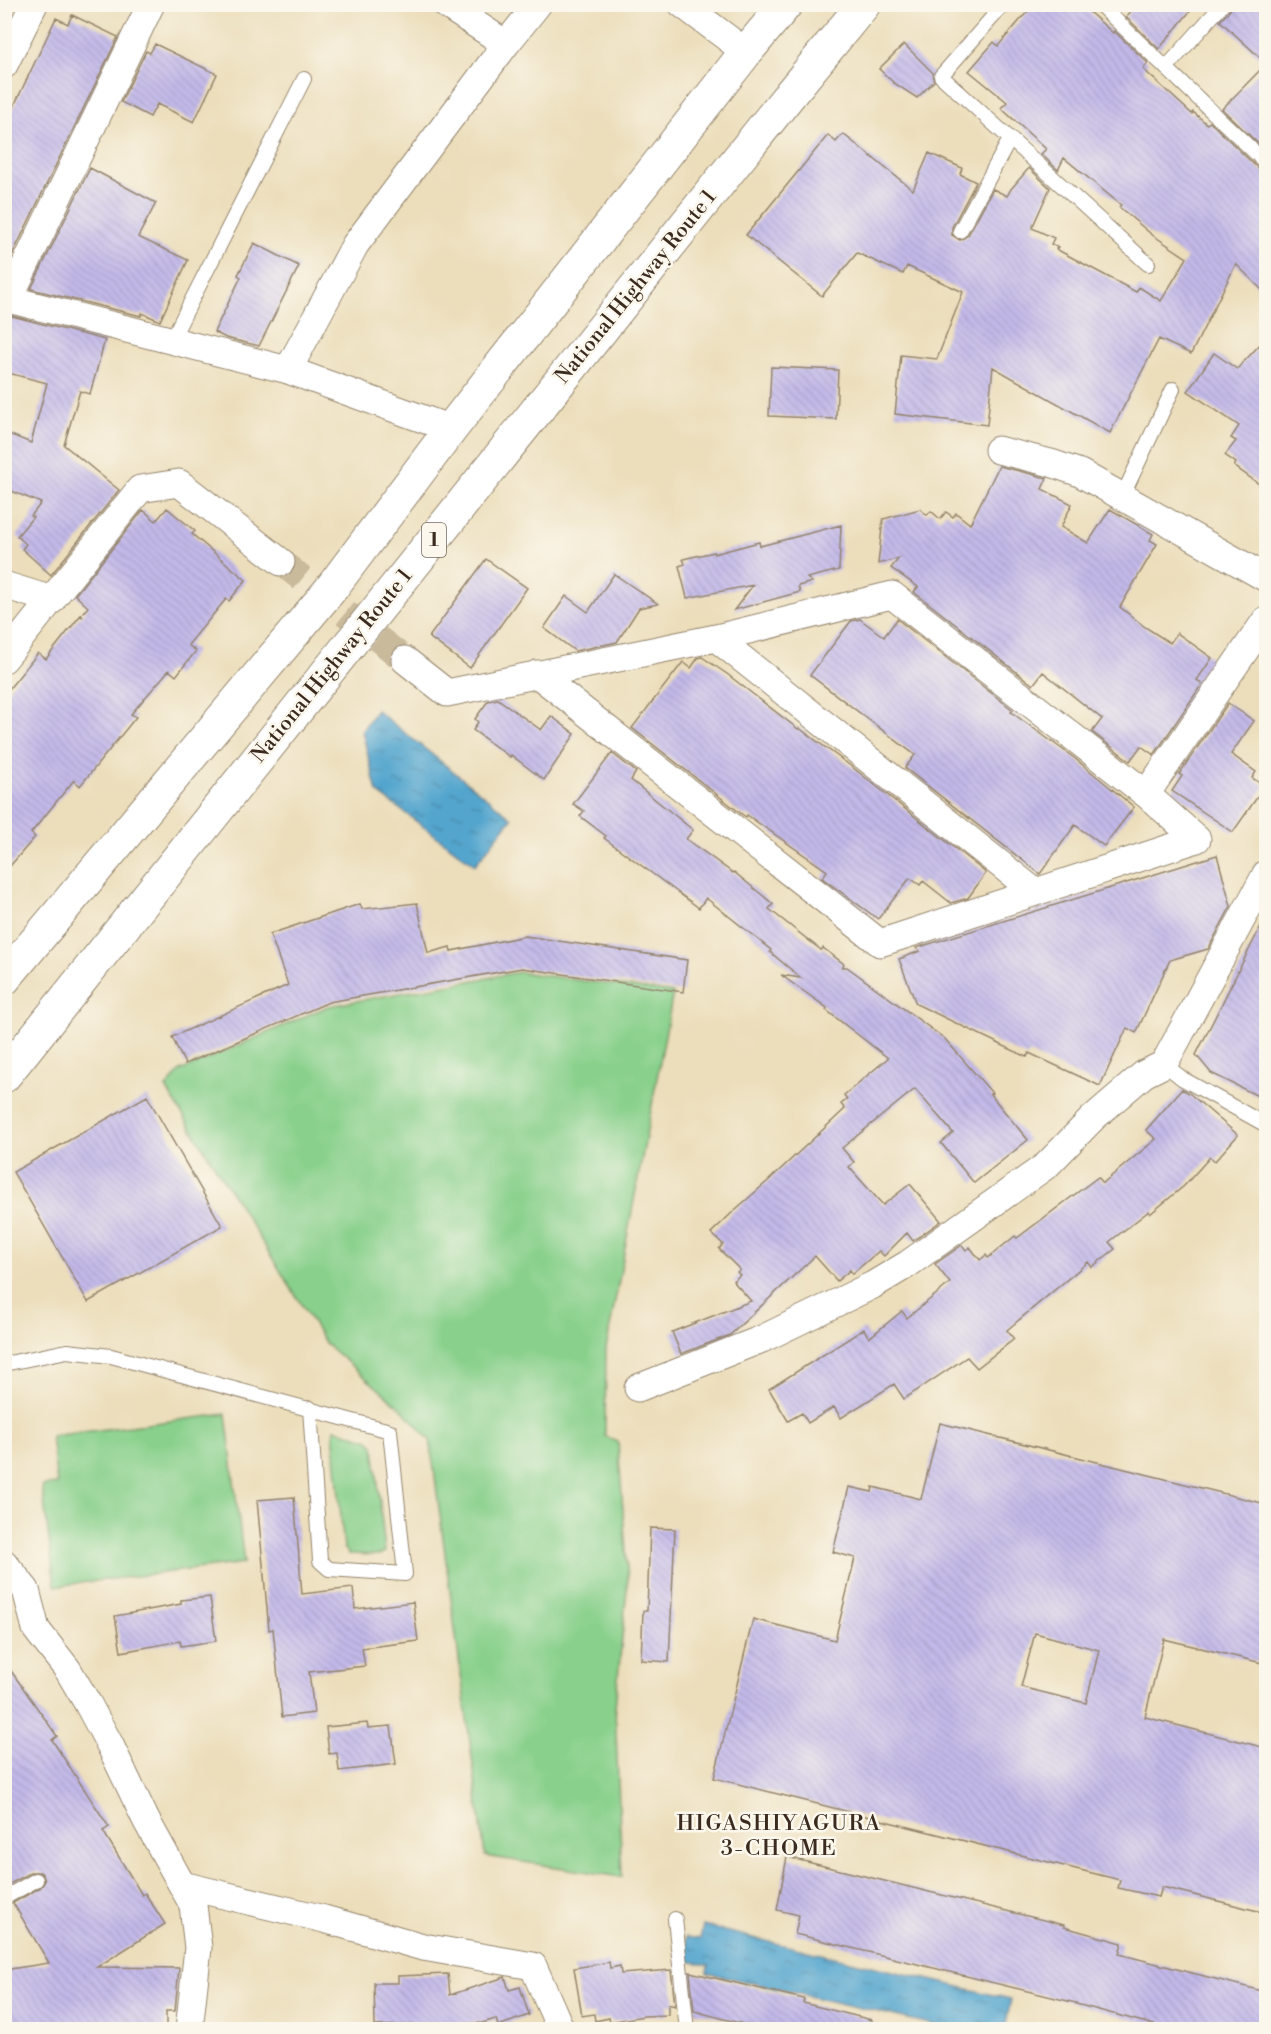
<svg xmlns="http://www.w3.org/2000/svg" width="1271" height="2034" viewBox="0 0 1271 2034" font-family="'Libre Bodoni',serif">
<style>
.grass{fill:#88d08b;stroke:#627d54;stroke-width:1.5}
.water{fill:url(#water-ripples);stroke:#476876;stroke-width:1.5}
.building{fill:url(#building-back-hatch);fill-rule:evenodd}
.lines{fill:none;stroke-linecap:round;stroke-linejoin:round}
.street-tunnel{stroke:#c9ba9c;stroke-width:27;stroke-dasharray:27 14;stroke-linecap:butt}
.lane-casing{stroke:#94846c;stroke-width:16}
.street-casing{stroke:#94846c;stroke-width:29}
.highway-casing{stroke:#94846c;stroke-width:35}
.lane{stroke:#fff;stroke-width:14}
.street{stroke:#fff;stroke-width:27}
.highway{stroke:#fff;stroke-width:33}
.labels{text-anchor:middle;dominant-baseline:central;stroke-width:5;stroke-linejoin:round;paint-order:stroke}
.shield{fill:#fbf7ec;stroke:#75685c;stroke-width:1.5}
.shield-label{font-size:20px;font-weight:bold;fill:#3b2a1e}
.street-label{font-size:21px;fill:#3b2a1e;stroke:#fbf7ec}
.neighbourhood-label{font-size:22px;letter-spacing:1.5px;fill:#3b2a1e;stroke:#fbf7ec}
</style>
<defs>
<pattern id="water-ripples" width="26" height="14" patternUnits="userSpaceOnUse" patternTransform="scale(1.5)"><rect width="26" height="14" fill="#53a5ce"/><path d="M2 4q2-2 4 0t4 0M15 11q2-2 4 0t4 0" fill="none" stroke="#4687a7"/></pattern>
<pattern id="building-back-hatch" width="6" height="6" patternUnits="userSpaceOnUse" patternTransform="scale(1.5)"><rect width="6" height="6" fill="#c3b9e9"/><path d="M-1 5l2 2M0 0l6 6M5-1l2 2" fill="none" stroke="#a89fc7"/></pattern>
</defs>
<rect width="100%" height="100%" fill="#fbf7ec"/>
<filter id="ink" filterUnits="userSpaceOnUse"><feTurbulence type="fractalNoise" baseFrequency=".0167" numOctaves="2"/><feDisplacementMap in="SourceGraphic" scale="12" xChannelSelector="R" yChannelSelector="G"/><feConvolveMatrix kernelMatrix="1 2 1 2 8 2 1 2 1" color-interpolation-filters="sRGB"/></filter>
<filter id="wash" filterUnits="userSpaceOnUse"><feTurbulence type="fractalNoise" baseFrequency=".008" numOctaves="4" result="noise"/><feDisplacementMap in="SourceGraphic" scale="24" xChannelSelector="R" yChannelSelector="G"/><feGaussianBlur stdDeviation="1.35" result="paint"/><feColorMatrix in="noise" values="0 0 0 0 0 0 0 0 0 0 0 0 0 0 0 0 0 1.4 0 .05"/><feComposite in="paint" operator="in"/></filter>
<g filter="url(#wash)">
<rect width="100%" height="100%" fill="#ecdebb"/>
<!-- grass -->
<path class="grass" d="M 520,972 L 673,993 L 606,1349 L 605,1436 L 618,1442 L 628,1579 L 615,1707 L 622,1877 L 485,1856 L 430,1440 L 401,1408 L 326,1344 L 166,1088 L 180,1071 L 328,1006 Z
M 226,1414 L 244,1563 L 55,1586 L 42,1486 L 57,1484 L 51,1436 Z
M 335,1429 L 369,1440 L 374,1445 L 385,1552 L 379,1555 L 349,1554 L 344,1548 L 333,1434 Z"/>
<!-- water -->
<path class="water" d="M 376,710 L 512,818 L 475,865 L 377,792 L 362,731 Z
M 703,1926 L 1011,1999 L 1005,2029 L 952,2029 L 708,1973 L 709,1965 L 687,1961 L 686,1937 L 700,1939 Z"/>
<g id="blocks">
<!-- building -->
<path class="building" d="M 1034,4 L 1080,4 L 1113,33 L 1114,31 L 1148,63 L 1143,69 L 1192,114 L 1193,112 L 1207,124 L 1210,122 L 1260,170 L 1266,172 L 1266,294 L 1236,264 L 1191,354 L 1159,339 L 1110,433 L 993,367 L 987,425 L 895,414 L 901,355 L 937,359 L 963,292 L 907,266 L 903,274 L 857,253 L 822,296 L 746,235 L 828,135 L 836,142 L 843,134 L 913,190 L 929,153 L 962,168 L 960,174 L 976,182 L 952,227 L 952,235 L 960,240 L 968,235 L 993,189 L 1007,196 L 1011,189 L 1029,168 L 1050,188 L 1032,228 L 1054,238 L 1051,244 L 1058,247 L 1056,249 L 1136,292 L 1139,287 L 1161,301 L 1187,258 L 1151,234 L 1119,207 L 1121,205 L 1064,158 L 1058,170 L 1041,154 L 1046,149 L 1001,108 L 1007,102 L 969,71 L 994,42 L 998,46 Z
M 1137,4 L 1196,4 L 1159,49 L 1126,17 Z
M 1232,4 L 1266,4 L 1266,63 L 1220,21 L 1230,10 Z
M 72,15 L 118,37 L 4,272 L 4,127 L 56,18 L 68,24 Z
M 155,44 L 217,74 L 194,122 L 157,104 L 150,117 L 121,102 L 146,51 L 150,53 Z
M 904,44 L 933,73 L 934,81 L 917,98 L 894,83 L 879,69 Z
M 1266,64 L 1266,151 L 1222,109 Z
M 90,168 L 156,203 L 138,237 L 188,260 L 160,321 L 142,313 L 141,316 L 31,289 Z
M 254,243 L 299,266 L 259,346 L 226,338 L 214,332 L 241,277 L 238,275 Z
M 4,314 L 105,340 L 90,394 L 80,391 L 64,445 L 119,490 L 51,575 L 22,549 L 26,544 L 17,536 L 33,517 L 31,516 L 41,503 L 4,488 L 4,432 L 31,443 L 47,383 L 4,372 Z
M 1266,338 L 1266,489 L 1234,466 L 1236,463 L 1225,455 L 1236,441 L 1231,438 L 1239,426 L 1188,391 L 1214,353 L 1237,369 Z
M 771,367 L 838,370 L 836,419 L 769,416 Z
M 999,466 L 1047,478 L 1042,489 L 1072,504 L 1061,527 L 1088,543 L 1110,509 L 1153,534 L 1150,540 L 1157,544 L 1120,607 L 1145,627 L 1170,643 L 1177,633 L 1212,658 L 1197,680 L 1202,684 L 1154,755 L 1141,746 L 1130,761 L 1092,732 L 1102,719 L 1043,672 L 1033,685 L 914,592 L 918,587 L 891,568 L 899,558 L 878,564 L 883,519 L 920,509 L 927,515 L 931,511 L 940,519 L 946,512 L 953,517 L 956,513 L 970,524 Z
M 167,508 L 195,531 L 192,534 L 246,580 L 229,601 L 226,599 L 188,645 L 196,651 L 176,676 L 169,670 L 131,714 L 136,717 L 80,786 L 74,780 L 31,833 L 35,837 L 4,873 L 4,695 L 38,653 L 46,659 L 80,616 L 83,617 L 81,615 L 88,607 L 75,595 L 143,510 L 156,521 Z
M 841,525 L 839,570 L 807,578 L 812,582 L 798,586 L 800,592 L 734,610 L 753,585 L 687,598 L 679,566 L 685,564 L 683,559 L 714,552 L 714,554 L 759,542 L 760,546 Z
M 486,559 L 527,588 L 470,668 L 429,637 Z
M 614,574 L 658,604 L 639,608 L 617,642 L 575,651 L 544,628 L 566,596 L 588,612 Z
M 860,619 L 884,637 L 897,619 L 1013,710 L 1011,712 L 1073,757 L 1134,807 L 1104,846 L 1075,825 L 1040,874 L 905,768 L 915,755 L 810,675 L 851,621 Z
M 702,657 L 727,674 L 798,729 L 799,728 L 852,767 L 986,873 L 968,898 L 951,903 L 923,881 L 920,885 L 910,878 L 878,919 L 822,878 L 827,871 L 747,815 L 746,817 L 743,815 L 632,728 L 683,662 L 691,668 L 698,658 Z
M 498,699 L 541,730 L 551,716 L 575,734 L 544,780 L 511,755 L 510,757 L 473,730 L 478,722 L 475,719 L 488,701 Z
M 1228,703 L 1254,721 L 1231,754 L 1256,772 L 1252,778 L 1265,786 L 1233,832 L 1172,791 L 1182,776 L 1179,774 Z
M 612,753 L 636,772 L 631,780 L 693,830 L 686,839 L 733,873 L 734,872 L 773,904 L 769,909 L 821,950 L 823,948 L 844,964 L 842,967 L 847,967 L 945,1039 L 992,1093 L 990,1094 L 1028,1140 L 974,1183 L 941,1143 L 953,1133 L 915,1089 L 842,1148 L 854,1162 L 849,1167 L 883,1205 L 910,1184 L 941,1221 L 913,1241 L 907,1233 L 884,1256 L 879,1251 L 852,1274 L 850,1270 L 837,1281 L 815,1256 L 730,1335 L 681,1354 L 672,1332 L 751,1301 L 733,1281 L 740,1275 L 737,1272 L 740,1270 L 719,1249 L 723,1244 L 711,1233 L 737,1208 L 768,1181 L 845,1109 L 841,1104 L 847,1099 L 844,1095 L 888,1058 L 826,1010 L 827,1008 L 781,975 L 801,978 L 770,952 L 771,950 L 706,898 L 699,908 L 604,838 L 606,836 L 580,816 L 584,811 L 573,804 Z
M 1217,855 L 1231,906 L 1208,949 L 1170,960 L 1136,1033 L 1127,1028 L 1100,1086 L 1029,1053 L 1027,1057 L 916,1004 L 899,959 L 920,951 L 916,948 Z
M 417,903 L 428,953 L 450,947 L 451,951 L 525,936 L 687,960 L 683,992 L 522,968 L 329,1002 L 185,1064 L 172,1037 L 288,985 L 270,934 L 360,904 L 362,909 Z
M 1266,916 L 1266,1100 L 1211,1073 L 1196,1055 Z
M 1182,1089 L 1189,1093 L 1238,1135 L 1215,1161 L 1210,1157 L 1184,1186 L 1150,1214 L 1149,1211 L 1109,1242 L 1115,1249 L 1092,1267 L 1088,1262 L 1007,1330 L 1014,1339 L 977,1368 L 967,1357 L 904,1399 L 894,1384 L 841,1418 L 834,1407 L 808,1423 L 802,1413 L 788,1421 L 769,1389 L 864,1329 L 869,1338 L 902,1311 L 907,1318 L 950,1283 L 935,1264 L 962,1245 L 966,1250 L 970,1247 L 980,1260 L 986,1255 L 988,1258 L 1015,1236 L 1017,1238 L 1098,1177 L 1103,1183 L 1156,1139 L 1146,1130 Z
M 147,1096 L 222,1226 L 88,1302 L 13,1172 Z
M 940,1423 L 1266,1504 L 1266,1664 L 1164,1639 L 1145,1717 L 1266,1748 L 1266,1913 L 1162,1887 L 1159,1897 L 1118,1888 L 1120,1880 L 714,1778 L 753,1619 L 835,1640 L 855,1558 L 833,1552 L 849,1487 L 872,1492 L 873,1487 L 921,1499 ZM 1035,1633 L 1099,1650 L 1086,1703 L 1021,1687 Z
M 294,1497 L 302,1594 L 353,1588 L 355,1609 L 413,1602 L 418,1641 L 362,1648 L 365,1666 L 309,1672 L 314,1713 L 282,1717 L 273,1629 L 269,1630 L 257,1500 Z
M 650,1528 L 675,1529 L 669,1662 L 641,1660 L 643,1611 L 647,1611 Z
M 210,1597 L 216,1641 L 181,1646 L 180,1641 L 121,1652 L 115,1616 L 181,1604 L 181,1600 Z
M 4,1661 L 57,1736 L 52,1740 L 109,1827 L 103,1831 L 142,1895 L 145,1893 L 165,1924 L 97,1967 L 179,1968 L 175,2011 L 166,2011 L 166,2030 L 4,2030 L 4,1970 L 49,1963 L 13,1903 L 41,1887 L 45,1881 L 43,1875 L 40,1872 L 32,1872 L 4,1887 Z
M 367,1723 L 368,1728 L 391,1726 L 396,1764 L 339,1771 L 337,1753 L 329,1754 L 326,1727 Z
M 787,1857 L 1064,1925 L 1064,1927 L 1122,1943 L 1119,1954 L 1266,1992 L 1266,2030 L 1173,2030 L 1076,2004 L 1076,2003 L 795,1934 L 799,1915 L 777,1910 Z
M 609,1962 L 610,1968 L 620,1966 L 621,1974 L 671,1970 L 675,2006 L 668,2004 L 668,2015 L 644,2016 L 610,2022 L 609,2018 L 595,2021 L 594,2014 L 582,2016 L 574,1968 Z
M 690,1972 L 804,1999 L 803,2003 L 872,2020 L 871,2030 L 751,2030 L 751,2026 L 694,2011 Z
M 448,1974 L 450,1995 L 505,1977 L 509,1990 L 520,1987 L 529,2015 L 498,2026 L 496,2019 L 482,2023 L 375,2026 L 374,1983 L 398,1983 L 398,1976 Z"/>
</g>
</g>
<g filter="url(#ink)">
<use href="#blocks" fill-opacity="0" stroke="#94846c" stroke-width="1.5"/>
<g class="lines">
<!-- street-tunnel -->
<path class="street-tunnel" d="M 281,562 L 405,660"/>
<defs>
<path id="lane" d="M 1004,4 L 941,76 L 1148,264
M 1099,4 L 1266,163
M 1166,68 L 1223,4
M 960,231 L 1010,139
M 171,341 L 304,79
M 1122,497 L 1173,389
M 1164,1064 L 1183,1079 L 1266,1125
M 4,1364 L 67,1351 L 111,1356 L 390,1431 L 405,1574 L 329,1569 L 320,1561 L 310,1408
M 4,1898 L 36,1880
M 675,1919 L 687,2030"/>
<path id="street" d="M 445,4 L 506,44 L 538,4
M 682,4 L 746,52
M 4,65 L 34,4
M 4,298 L 288,370 L 451,429
M 9,299 L 151,4
M 288,370 L 355,245 L 506,44
M 998,450 L 1051,463 L 1080,473 L 1266,578
M 4,585 L 52,600
M 716,638 L 1035,892
M 4,659 L 140,489 L 179,483 L 281,562
M 405,660 L 447,693 L 716,638 L 892,595 L 1146,794 L 1197,839 L 880,943 L 537,674
M 1146,794 L 1266,620
M 638,1388 L 762,1339 L 873,1285 L 908,1264 L 1047,1165 L 1093,1118 L 1144,1074 L 1164,1064 L 1266,874
M 4,1563 L 26,1590 L 36,1629 L 68,1670 L 88,1704 L 110,1745 L 146,1820 L 193,1905 L 198,1948 L 189,2030
M 182,1885 L 324,1919 L 423,1947 L 533,1966 L 561,2030"/>
<path id="highway" d="M 4,979 L 330,590 L 451,429 L 746,52 L 786,4
M 4,1076 L 791,93 L 864,4"/>
</defs>
<!-- lane casing -->
<use href="#lane" class="lane-casing"/>
<!-- street casing -->
<use href="#street" class="street-casing"/>
<!-- highway casing -->
<use href="#highway" class="highway-casing"/>
<!-- lane -->
<use href="#lane" class="lane"/>
<!-- street -->
<use href="#street" class="street"/>
<!-- highway -->
<use href="#highway" class="highway"/>
</g>
</g>
<g class="labels">
<!-- shield labels -->
<rect class="shield" x="422" y="523" width="24" height="34" rx="4.5"/>
<g class="shield-label">
<text x="434" y="540">1</text>
</g>
<!-- street labels -->
<g class="street-label">
<text transform="translate(636 287) rotate(-51)">National Highway Route 1</text>
<text transform="translate(332 666) rotate(-51)">National Highway Route 1</text>
</g>
<!-- neighbourhood labels -->
<g class="neighbourhood-label">
<text x="779" y="1823">HIGASHIYAGURA<tspan x="779" dy="25">3-CHOME</tspan></text>
</g>
</g>
<!-- margin -->
<rect width="1271" height="2034" fill="none" stroke="#fbf7ec" stroke-width="24"/>
</svg>
